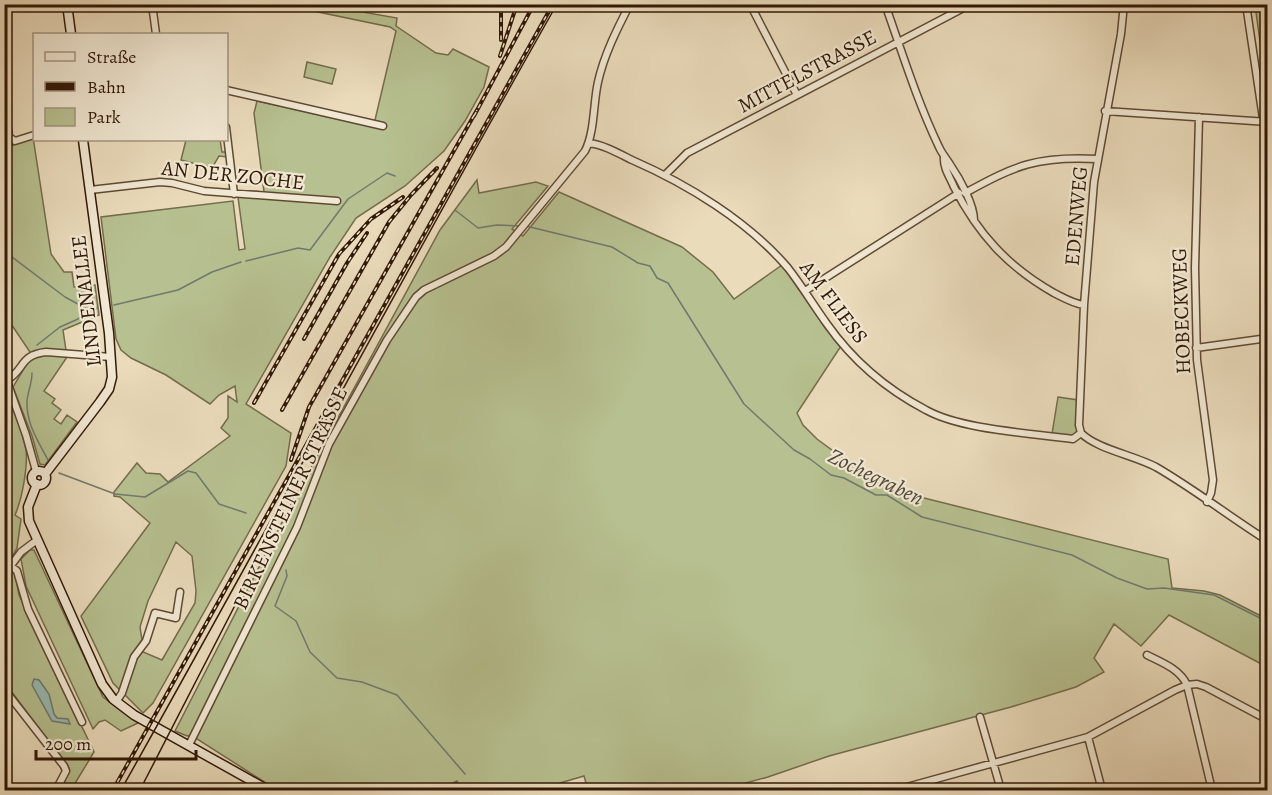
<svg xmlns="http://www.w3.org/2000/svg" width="1272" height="795" viewBox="0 0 1272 795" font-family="Alegreya,serif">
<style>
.green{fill:#b7c090;stroke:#746c4c;stroke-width:1.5;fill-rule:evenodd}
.water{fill:#98bab4;stroke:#6f796f;stroke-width:1.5}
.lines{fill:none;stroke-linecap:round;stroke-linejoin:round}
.stream{stroke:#6f796f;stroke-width:1.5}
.street-casing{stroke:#604934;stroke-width:9}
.secondary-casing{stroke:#321807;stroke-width:11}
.street{stroke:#f1e8d3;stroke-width:6}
.secondary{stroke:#f1e8d3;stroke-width:8}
.tram{stroke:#321807;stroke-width:1.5}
.rail-casing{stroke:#321807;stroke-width:4}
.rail{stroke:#f1e8d3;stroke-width:1.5;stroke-dasharray:4.5;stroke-linecap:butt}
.labels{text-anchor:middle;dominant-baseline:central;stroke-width:4.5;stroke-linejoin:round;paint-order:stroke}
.street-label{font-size:21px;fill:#321807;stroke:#f1e8d3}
.water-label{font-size:22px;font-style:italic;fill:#51493b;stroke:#f1e8d3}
</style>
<rect width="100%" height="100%" fill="#eadbbb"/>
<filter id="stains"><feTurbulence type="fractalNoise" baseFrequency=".00333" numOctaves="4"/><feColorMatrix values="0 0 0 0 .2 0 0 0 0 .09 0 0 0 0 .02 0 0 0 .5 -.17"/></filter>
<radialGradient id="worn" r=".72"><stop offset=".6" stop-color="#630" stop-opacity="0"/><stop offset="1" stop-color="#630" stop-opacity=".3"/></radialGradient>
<!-- green -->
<path class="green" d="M 303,5 L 323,5 L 397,18 L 396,26 L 436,53 L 448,55 L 453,49 L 489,67 L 484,87 L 465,121 L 444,151 L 405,186 L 356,218 L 330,257 L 246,404 L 291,433 L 286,466 L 153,703 L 143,713 L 113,683 L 81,616 L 150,523 L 120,497 L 114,496 L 114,492 L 137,463 L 146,473 L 160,474 L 168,482 L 230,436 L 221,428 L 228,418 L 228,396 L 237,402 L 235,386 L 219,395 L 210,404 L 166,375 L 131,358 L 121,350 L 116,339 L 101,217 L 233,201 L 239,250 L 245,249 L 237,190 L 264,192 L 254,113 L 257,101 L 377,128 L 375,120 L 396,31 L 390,27 L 304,9 ZM 176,542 L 192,556 L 196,591 L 195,603 L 162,660 L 136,649 L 142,640 L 140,627 L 148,601 Z
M 1255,5 L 1267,5 L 1267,93 Z
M 307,62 L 336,69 L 332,84 L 304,77 Z
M 33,137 L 51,254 L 64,272 L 72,272 L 74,287 L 95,285 L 99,315 L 63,330 L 67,357 L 44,391 L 55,399 L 52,403 L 61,410 L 54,419 L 61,424 L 67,415 L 77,422 L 45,465 L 40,464 L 32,436 L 13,387 L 32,355 L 5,315 L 4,149 Z
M 186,140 L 220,140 L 222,152 L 226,152 L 227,157 L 219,156 L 212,168 L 181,160 Z
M 477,180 L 479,193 L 536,182 L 548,186 L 512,229 L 523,236 L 559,192 L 682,247 L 713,272 L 734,299 L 782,265 L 826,329 L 841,346 L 797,413 L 803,425 L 817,439 L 851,464 L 890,487 L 912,495 L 1168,559 L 1172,588 L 1204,591 L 1220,595 L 1267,619 L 1267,667 L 1169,615 L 1141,646 L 1114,624 L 1094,658 L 1104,672 L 1076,687 L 1011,707 L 829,756 L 768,777 L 720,790 L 588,790 L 584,776 L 560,783 L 548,790 L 462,790 L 457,781 L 438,790 L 277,790 L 191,735 L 187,736 L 175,731 L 296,495 L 440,230 Z
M 5,386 C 12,406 22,428 26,450 C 28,467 22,499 15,515 L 21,519 L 17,548 L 5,569 Z
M 1058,397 L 1078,400 L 1077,431 L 1074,436 L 1052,434 Z
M 30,550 L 34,550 L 103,697 L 138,723 L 121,731 L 105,720 L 99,722 L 93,729 L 26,586 L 21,559 Z
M 12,571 L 17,576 L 16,579 L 19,595 L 94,752 L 71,790 L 59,790 L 69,771 L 69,768 L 5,683 L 4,579 Z"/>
<!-- water -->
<path class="water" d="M 34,679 L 39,680 L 49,694 L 54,714 L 57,718 L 68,719 L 70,724 L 52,721 L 32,685 Z"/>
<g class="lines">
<!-- stream -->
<path class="stream" d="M 455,210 L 478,228 L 497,225 L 521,226
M 526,226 L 612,247 L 638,263 L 650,266 L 657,278 L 668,283 L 744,404 L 794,450 L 810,459 L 831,475 L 844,478 L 876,495 L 887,495 L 922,517 L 1072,555 L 1117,578 L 1147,589 L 1164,588 L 1214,595 L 1268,622
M 4,251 L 65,297 L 89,310 L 98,308
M 246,261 L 298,248 L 310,250 L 348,199 L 387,173 L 395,176
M 114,305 L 178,290 L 212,272 L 241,262
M 37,345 L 60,327 L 78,319 L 89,310
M 32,373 C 32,383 28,391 27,401 C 26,423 38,441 48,460
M 59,473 L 115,494 L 145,497 L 188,471 L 196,473 L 219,504 L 246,513
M 286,570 L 287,576 L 275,606 L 296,621 L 310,652 L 337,678 L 362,682 L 397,695 L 465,774
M 478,787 L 481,790"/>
<defs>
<path id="street" d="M 152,4 L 156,34
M 750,4 L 797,95
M 885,4 C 902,52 917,101 939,147 C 942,154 947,159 951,166 C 960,179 974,205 974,220
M 1246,4 L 1268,152
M 226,90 L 383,126
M 4,103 L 9,137 L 15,141 L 34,135
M 1105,111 L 1268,122
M 1199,117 L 1195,268 L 1197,360 L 1213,480 L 1211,493 L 1207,502
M 226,127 L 234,194
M 589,143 C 604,145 618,153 632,160 C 687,184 748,221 788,268 C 802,286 814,306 827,324 C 853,361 886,389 926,410 C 962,430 1031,433 1073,439 L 1081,433
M 944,157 C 943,168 950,177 954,187 C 978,234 1008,267 1054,293 C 1064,298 1074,304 1084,305
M 665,175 L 687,153 L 971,4
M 90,190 L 160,182 L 172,183 L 204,191 L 337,201
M 965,193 C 1016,165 1037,156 1097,159
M 805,291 L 959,193
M 1196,348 L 1268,338
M 4,373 L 26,435 L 36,471
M 7,380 C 25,370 19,355 46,352 L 111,357
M 1081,433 L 1079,425 L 1084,305 L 1094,182 L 1121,34 L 1124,4
M 1081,433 C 1097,449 1133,455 1156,467 C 1194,489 1230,517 1268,541
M 11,566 L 17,571 L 28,609 L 82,722
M 4,575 L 21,552 L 37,540
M 1147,655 C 1161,662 1180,669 1187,685 L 1197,684 L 1206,687 L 1268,720
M 4,689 L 64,766 L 66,771 L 56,790
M 116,702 L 122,693 L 134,657 L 146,641 L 155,613 L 176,618 L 180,592
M 980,717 L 1001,790
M 1088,737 L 1102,790
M 189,745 L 297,527 L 329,444 L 387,340 L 416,297 L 424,290 L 494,256 L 506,247 L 585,151 C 595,131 593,104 598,82 C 604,55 617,29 630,4
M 896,790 L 1088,737 L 1175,690 L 1187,685 L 1212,790"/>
<path id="secondary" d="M 67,4 L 71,34
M32 478a7 7 0 1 1 14 0a7 7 0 1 1-14 0Z
M 45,474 L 100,402 L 109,389 L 112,377 L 109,333 L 83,140
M 37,484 L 28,507 L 29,521 L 102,684 L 113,699 L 134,715 L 268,790"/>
</defs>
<!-- street casing -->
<use href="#street" class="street-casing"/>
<!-- secondary casing -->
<use href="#secondary" class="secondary-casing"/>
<!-- street -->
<use href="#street" class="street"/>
<!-- secondary -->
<use href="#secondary" class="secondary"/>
<!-- tram -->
<path class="tram" d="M 121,790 C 268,529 409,265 557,4
M 140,790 L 247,582"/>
<defs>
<path id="rail" d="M 501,40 L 501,4
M 500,56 L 517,4
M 474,116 L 534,4
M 304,339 L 347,263 L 367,233
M 254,403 L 339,254 L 371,219 L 403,197
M 282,410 L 389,222 L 411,195 L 437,168
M 291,460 L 309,407 L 477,110
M 113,790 L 553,4"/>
</defs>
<!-- rail casing -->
<use href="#rail" class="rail-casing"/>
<!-- rail -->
<use href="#rail" class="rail"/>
</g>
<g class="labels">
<!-- street labels -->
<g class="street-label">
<text transform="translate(807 71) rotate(-28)">MITTELSTRASSE</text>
<text transform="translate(233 175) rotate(6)">AN DER ZOCHE</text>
<text transform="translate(1076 216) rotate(-85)">EDENWEG</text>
<text transform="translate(86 301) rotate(-97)">LINDENALLEE</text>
<text transform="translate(834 302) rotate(53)">AM FLIESS</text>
<text transform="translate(1181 311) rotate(-92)">HOBECKWEG</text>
<text transform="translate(290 498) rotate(-65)">BIRKENSTEINER STRASSE</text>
</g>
<!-- water labels -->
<g class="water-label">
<text transform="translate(876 477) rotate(26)">Zochegraben</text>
</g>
</g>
<!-- margin -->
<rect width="1272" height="795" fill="none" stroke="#eadbbb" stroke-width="24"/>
<rect x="6" y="6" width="1260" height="783" fill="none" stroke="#321807" stroke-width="3"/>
<rect x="12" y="12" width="1248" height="771" fill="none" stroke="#321807" stroke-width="1.5"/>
<!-- legend -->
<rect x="33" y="33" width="195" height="108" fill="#f1e8d3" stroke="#a59581" stroke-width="1.5"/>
<rect x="45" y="52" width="30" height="9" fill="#f1e8d3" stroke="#a59581" stroke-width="1.5"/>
<text x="87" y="63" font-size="18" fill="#321807">Straße</text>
<rect x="45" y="82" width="30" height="9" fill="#321807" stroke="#a59581" stroke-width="1.5"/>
<text x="87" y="93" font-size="18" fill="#321807">Bahn</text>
<rect x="45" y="108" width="30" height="18" fill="#b7c090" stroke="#a59581" stroke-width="1.5"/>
<text x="87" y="123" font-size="18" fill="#321807">Park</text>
<!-- scale -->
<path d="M36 750v9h160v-9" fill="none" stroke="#321807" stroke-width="3"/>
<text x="45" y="750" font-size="18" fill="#321807" stroke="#f1e8d3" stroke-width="4.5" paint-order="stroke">200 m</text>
<rect width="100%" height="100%" filter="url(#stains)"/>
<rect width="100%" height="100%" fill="url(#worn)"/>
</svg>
